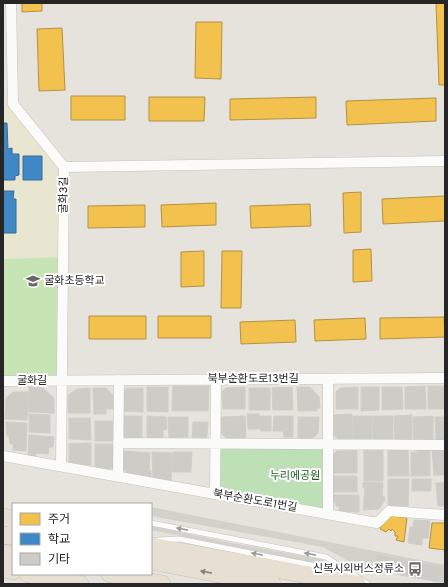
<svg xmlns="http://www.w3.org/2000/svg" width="448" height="587" viewBox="0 0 448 587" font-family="Overpass,'Noto Sans KR',sans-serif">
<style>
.education{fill:#e8e5d1}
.green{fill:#bee0b6}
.pitch{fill:#c7e4b4}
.plaza{fill:#d3d2ca}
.homes{fill:#f2c14e;stroke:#b59242}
.schools{fill:#3f88c5;stroke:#386b95}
.building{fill:#ceccc7;stroke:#d0cec8}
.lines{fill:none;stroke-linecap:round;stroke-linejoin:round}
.service-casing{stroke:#c3c2c1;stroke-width:6}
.minor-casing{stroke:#c3c2c1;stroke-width:11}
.motorway-casing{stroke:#c2c1bf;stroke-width:18}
.service{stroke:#fbfbfa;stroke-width:5}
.minor{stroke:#fbfbfa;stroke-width:10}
.motorway{stroke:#e7e0d2;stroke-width:17}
.oneway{fill:#9b9b9b}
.oneway2{fill:#86837c}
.labels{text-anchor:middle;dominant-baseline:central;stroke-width:4;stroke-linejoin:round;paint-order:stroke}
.street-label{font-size:11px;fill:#262626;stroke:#fff}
.poi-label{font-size:11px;fill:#262626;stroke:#fff;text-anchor:start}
.park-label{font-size:11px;fill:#1d5d1f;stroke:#fff}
</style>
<rect width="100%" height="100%" fill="#e5e3dc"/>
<!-- education -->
<path class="education" d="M 3,103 L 13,104 L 64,167 L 61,381 L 3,381 Z"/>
<!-- green -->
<path class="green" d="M 215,443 L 328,444 L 328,514 L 215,494 Z"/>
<!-- pitch -->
<path class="pitch" d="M 63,257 L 61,381 L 3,381 L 3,259 Z"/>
<!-- plaza -->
<path class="plaza" d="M 151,507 L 445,565 L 445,583 L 357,566 L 323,547 L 151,516 Z
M 151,526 L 222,541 L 324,560 L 323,565 L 151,530 Z"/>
<!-- homes -->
<path class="homes" d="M 22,3 L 42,3 L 42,11 L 22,12 Z
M 436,3 L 445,3 L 445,85 L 439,85 Z
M 196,22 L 222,22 L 221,79 L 195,78 Z
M 62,28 L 65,90 L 39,91 L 37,29 Z
M 71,96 L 125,96 L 125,120 L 71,120 Z
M 149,97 L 205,97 L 204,121 L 149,121 Z
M 316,97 L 316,118 L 230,120 L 230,99 Z
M 436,98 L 436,121 L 347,125 L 346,101 Z
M 361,192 L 361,232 L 344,233 L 343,193 Z
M 445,196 L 445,221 L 383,224 L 382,199 Z
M 216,203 L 216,225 L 162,227 L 161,205 Z
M 310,204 L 311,226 L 251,228 L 250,206 Z
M 145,205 L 145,227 L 88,228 L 88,206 Z
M 371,249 L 372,281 L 353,282 L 353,250 Z
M 204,251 L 204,286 L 181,287 L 181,252 Z
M 222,251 L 242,251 L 241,308 L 221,308 Z
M 89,316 L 146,316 L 146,339 L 89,339 Z
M 158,316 L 211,316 L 211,338 L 158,338 Z
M 444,317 L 445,337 L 380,339 L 380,318 Z
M 365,318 L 366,339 L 315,341 L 314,320 Z
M 295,320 L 296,342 L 241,344 L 240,322 Z
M 393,516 L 407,518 L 404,542 L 396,540 L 398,536 L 395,536 L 395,532 L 392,529 L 391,531 L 389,529 L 386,532 L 380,529 L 385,519 Z
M 432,523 L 445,523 L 445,550 L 429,548 Z"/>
<!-- schools -->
<path class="schools" d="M 3,123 L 7,123 L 8,149 L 12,148 L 12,154 L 19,154 L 19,175 L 15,176 L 15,180 L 3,180 Z
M 23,156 L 42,156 L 42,180 L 23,180 Z
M 3,191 L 14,191 L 13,199 L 16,199 L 16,233 L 3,233 Z"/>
<!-- building -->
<path class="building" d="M 173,386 L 209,386 L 208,411 L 172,411 Z
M 425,386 L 426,409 L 405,409 L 405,387 Z
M 428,386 L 445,386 L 445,409 L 428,409 Z
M 29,387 L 42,387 L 54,398 L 54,413 L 28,412 Z
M 147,387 L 168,387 L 168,412 L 147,411 Z
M 245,387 L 245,409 L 223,409 L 222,392 L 226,388 Z
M 292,387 L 293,410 L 273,410 L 272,388 Z
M 297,387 L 310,387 L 319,397 L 320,408 L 317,408 L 317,411 L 298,411 Z
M 358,387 L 358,409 L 336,409 L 336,392 L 340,388 Z
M 361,387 L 379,387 L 379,410 L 361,411 Z
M 382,387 L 402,387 L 403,409 L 382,410 Z
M 90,388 L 90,413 L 68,413 L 68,395 L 77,389 Z
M 93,388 L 106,388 L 114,396 L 114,409 L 106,409 L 106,414 L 94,414 Z
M 127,388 L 143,388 L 143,412 L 122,411 L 122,394 Z
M 249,388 L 270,388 L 270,410 L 249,410 Z
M 13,392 L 28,392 L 27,420 L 5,419 L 6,398 Z
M 29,414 L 50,415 L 50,433 L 29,432 Z
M 247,414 L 259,414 L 259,416 L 271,416 L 271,431 L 261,431 L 261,429 L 248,429 Z
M 352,414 L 353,440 L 340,441 L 334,435 L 334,415 Z
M 412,415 L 412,440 L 395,440 L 394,416 Z
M 122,416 L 142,416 L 142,439 L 127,439 L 121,434 Z
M 147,416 L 166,417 L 167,429 L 163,430 L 163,439 L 147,439 Z
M 245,416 L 246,440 L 227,439 L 221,433 L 221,417 Z
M 274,416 L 293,416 L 293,437 L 284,437 L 283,431 L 273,431 Z
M 353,416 L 372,416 L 372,440 L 354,441 Z
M 373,416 L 393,416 L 393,440 L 373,440 Z
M 433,416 L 433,440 L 414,440 L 413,417 Z
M 168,417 L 188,417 L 188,437 L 169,438 Z
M 298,417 L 319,417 L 318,433 L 313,438 L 298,438 Z
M 435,417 L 445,417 L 445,441 L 436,441 Z
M 69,418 L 90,418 L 91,440 L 69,439 Z
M 95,421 L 113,421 L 114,441 L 95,441 Z
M 6,422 L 27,423 L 26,451 L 13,450 L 13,444 L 10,444 L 9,436 L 7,436 Z
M 193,422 L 208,422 L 207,436 L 204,440 L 192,440 Z
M 29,435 L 54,437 L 53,447 L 49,447 L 48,454 L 36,453 L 36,457 L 28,456 Z
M 91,443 L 91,465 L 69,465 L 69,444 Z
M 95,444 L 113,444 L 114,468 L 95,469 Z
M 430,449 L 430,476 L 411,476 L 411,452 L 417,452 L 417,450 Z
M 432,449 L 445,449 L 445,475 L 434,475 Z
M 357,450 L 357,473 L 332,473 L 332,456 L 337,451 Z
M 364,450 L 383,450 L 383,481 L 364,481 Z
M 388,450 L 408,450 L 409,476 L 388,476 Z
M 123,451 L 150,453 L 149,470 L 151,471 L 151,480 L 132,476 L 123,469 L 121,462 Z
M 152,452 L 172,453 L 171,483 L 153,480 Z
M 173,452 L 192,452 L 191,472 L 172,472 Z
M 333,476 L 357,476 L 357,492 L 333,492 Z
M 388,479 L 409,479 L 408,506 L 388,505 Z
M 412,479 L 431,479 L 431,491 L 412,491 Z
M 363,482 L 383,483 L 382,496 L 384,496 L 385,500 L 379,509 L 363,510 L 365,488 L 363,488 Z
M 445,482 L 445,506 L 438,506 L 436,483 Z
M 333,495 L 359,495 L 359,512 L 339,511 L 339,506 L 336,506 L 335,502 L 333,502 Z
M 414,520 L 430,521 L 428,538 L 422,538 L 422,545 L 408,543 L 410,527 L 413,527 Z
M 377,555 L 442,567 L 439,582 L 373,570 Z"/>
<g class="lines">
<defs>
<path id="service" d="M 151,523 L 326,557 L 368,584
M 158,540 L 179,539 L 347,572"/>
<path id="minor" d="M 11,3 L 13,104 L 64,167 L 61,466
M 64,167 L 445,161
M 328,379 L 328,514
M 3,381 L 445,378
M 118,443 L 445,445
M 3,456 L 377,523 L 389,511 L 445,515
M 118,476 L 119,380
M 215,494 L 216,380"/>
<path id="motorway" d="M 3,517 L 13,519
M 3,535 L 13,536
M 151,546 L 357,584
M 3,553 L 13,555
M 151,561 L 272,584
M 3,569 L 13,571
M 28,574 L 80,584
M 110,574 L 162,584"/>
</defs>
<!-- service casing -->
<use href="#service" class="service-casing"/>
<!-- minor casing -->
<use href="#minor" class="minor-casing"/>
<!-- motorway casing -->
<use href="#motorway" class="motorway-casing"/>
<!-- service -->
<use href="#service" class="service"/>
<!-- minor -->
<use href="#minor" class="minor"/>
<!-- motorway -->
<use href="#motorway" class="motorway"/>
</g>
<!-- one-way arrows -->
<defs><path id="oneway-solid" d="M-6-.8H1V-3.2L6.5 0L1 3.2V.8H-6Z"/></defs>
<g class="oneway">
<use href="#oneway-solid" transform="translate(182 529) rotate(-169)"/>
<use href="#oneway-solid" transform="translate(257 554) rotate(-169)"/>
<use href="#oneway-solid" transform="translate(310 554) rotate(-169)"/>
</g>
<use class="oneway2" href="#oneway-solid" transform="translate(206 572) rotate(-169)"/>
<!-- icons -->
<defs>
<symbol id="school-bare" viewBox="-9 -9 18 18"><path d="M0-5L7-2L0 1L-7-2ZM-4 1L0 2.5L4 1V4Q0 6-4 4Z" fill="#696866" stroke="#fff" stroke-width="2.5" paint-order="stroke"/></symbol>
<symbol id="bus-bare" viewBox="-9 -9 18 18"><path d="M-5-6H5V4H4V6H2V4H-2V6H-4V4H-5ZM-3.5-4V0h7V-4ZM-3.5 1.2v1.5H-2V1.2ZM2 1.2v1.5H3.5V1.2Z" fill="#696866" stroke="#fff" stroke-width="2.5" paint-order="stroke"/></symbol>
</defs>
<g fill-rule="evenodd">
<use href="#school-bare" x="23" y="271" width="20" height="20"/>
<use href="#bus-bare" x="405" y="559" width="20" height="20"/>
</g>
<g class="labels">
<!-- street labels -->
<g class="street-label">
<text transform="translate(64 195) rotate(-89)">굴화3길</text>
<text x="253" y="379">북부순환도로13번길</text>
<text x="32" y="381">굴화길</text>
<text transform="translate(255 501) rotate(10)">북부순환도로1번길</text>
</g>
<!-- poi labels -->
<g class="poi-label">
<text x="44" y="281">굴화초등학교</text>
<text x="404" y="569" text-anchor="end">신복시외버스정류소</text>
</g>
<!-- park labels -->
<g class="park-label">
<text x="295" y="476">누리에공원</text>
</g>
</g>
<!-- border -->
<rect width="448" height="587" fill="none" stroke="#262626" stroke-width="8"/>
<!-- legend -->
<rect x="12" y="503" width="140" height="72" fill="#ffffff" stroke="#a8a8a8"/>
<rect x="20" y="513" width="20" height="12" fill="#f2c14e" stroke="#a8a8a8"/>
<text x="48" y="523" font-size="12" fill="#262626">주거</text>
<rect x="20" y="533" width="20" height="12" fill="#3f88c5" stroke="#a8a8a8"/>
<text x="48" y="543" font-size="12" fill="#262626">학교</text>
<rect x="20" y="553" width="20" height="12" fill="#ceccc7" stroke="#a8a8a8"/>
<text x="48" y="563" font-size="12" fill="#262626">기타</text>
</svg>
